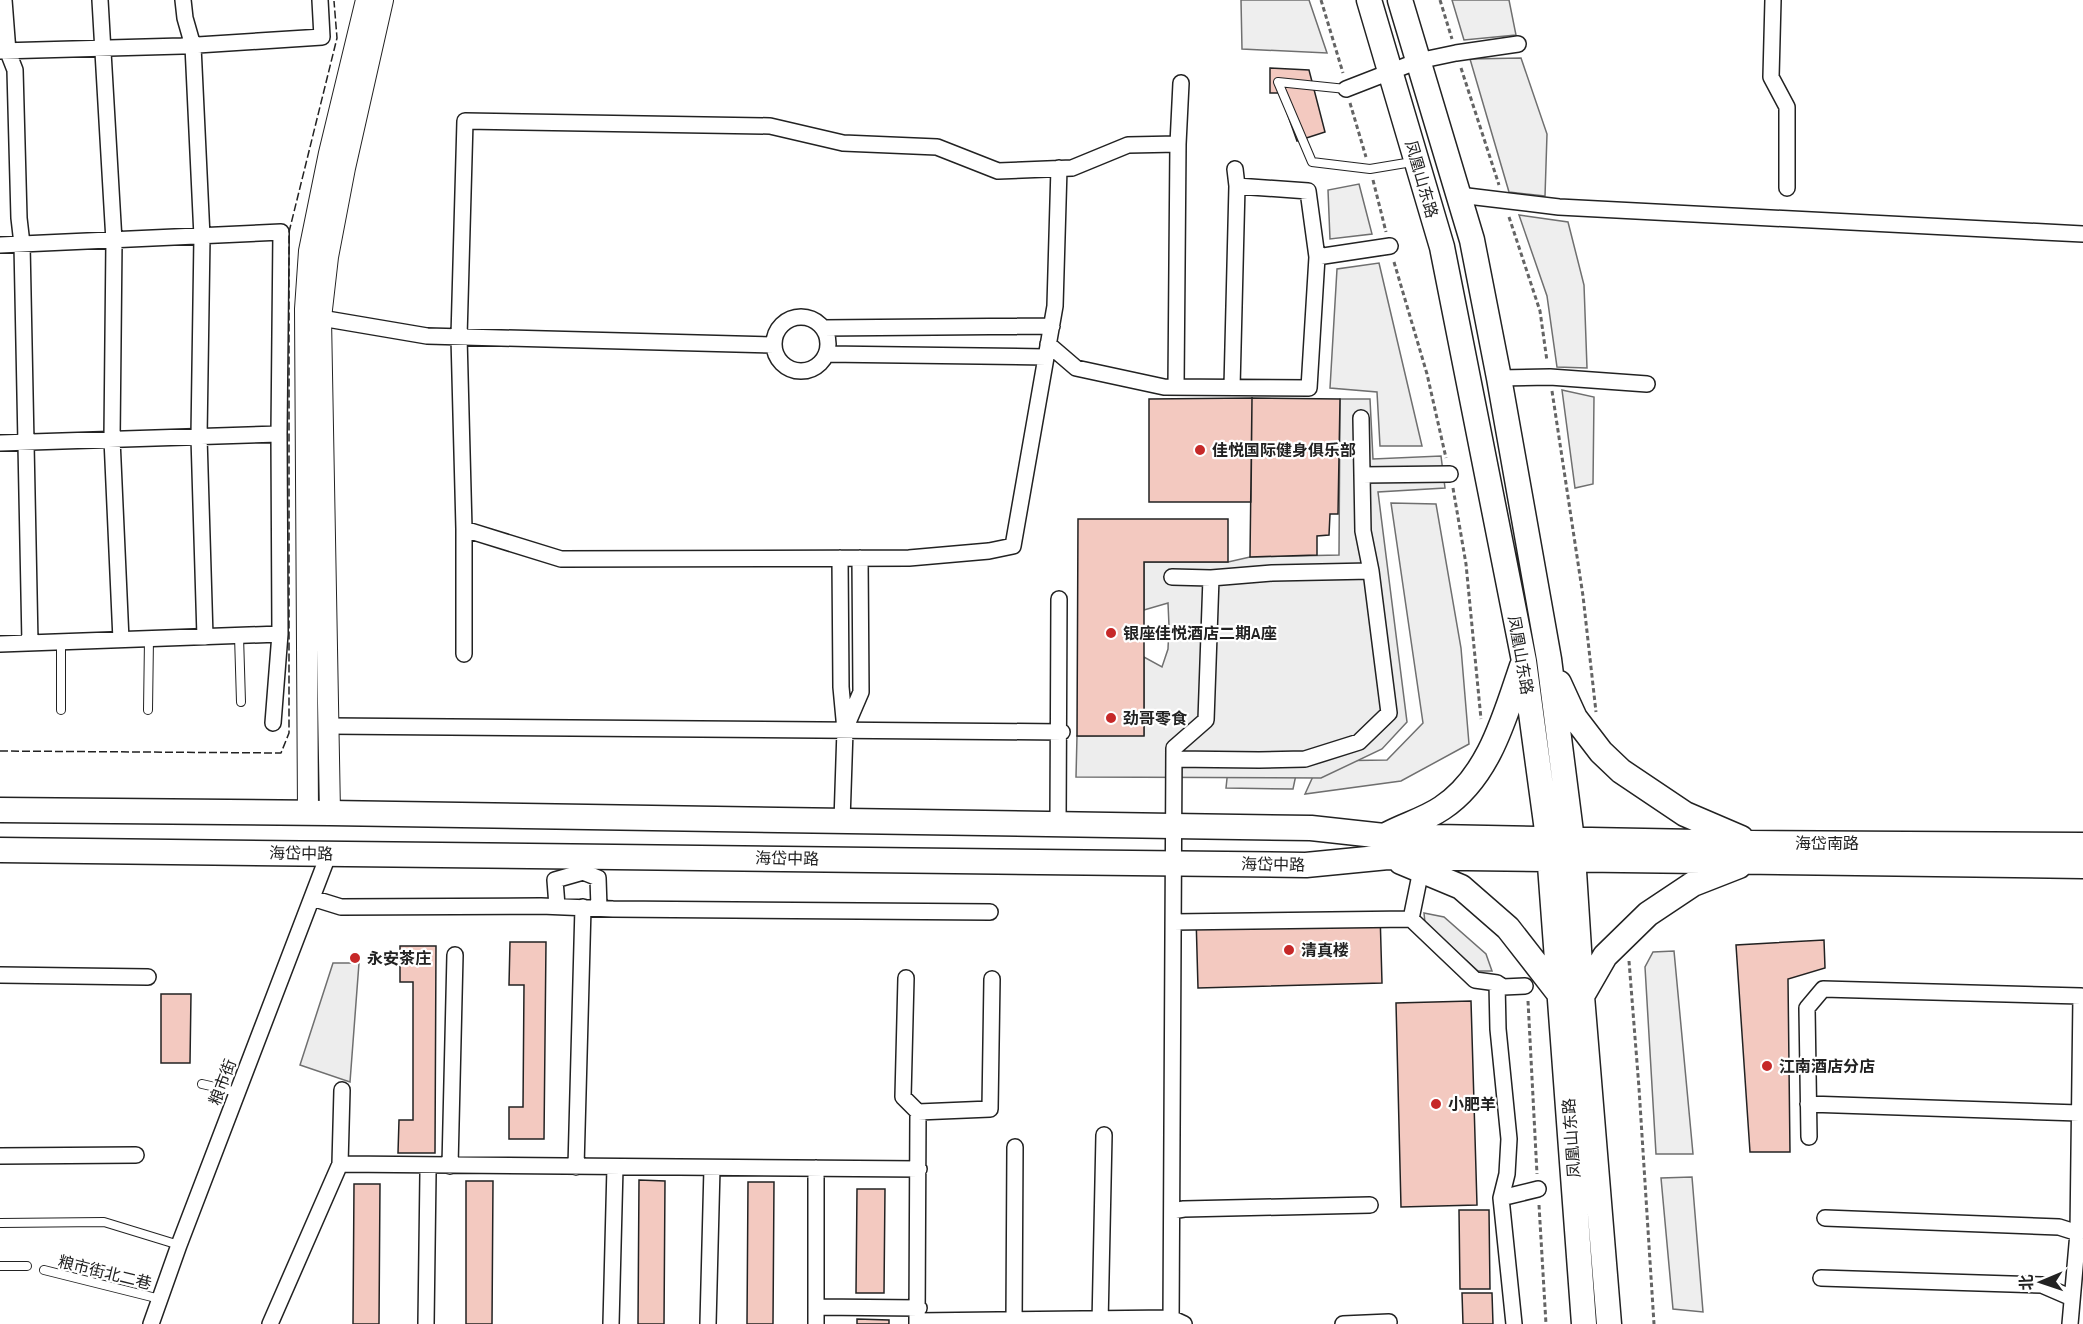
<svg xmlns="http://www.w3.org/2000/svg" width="2083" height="1324" viewBox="0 0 2083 1324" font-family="'Archivo Narrow','Noto Sans SC',sans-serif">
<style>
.green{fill:#eee;stroke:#6f6f6f;stroke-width:1.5}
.parking{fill:#ededed;stroke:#6f6f6f;stroke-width:1.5}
.building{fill:#f3c9c0;stroke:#222;stroke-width:1.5}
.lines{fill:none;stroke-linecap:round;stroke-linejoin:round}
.service-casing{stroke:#222;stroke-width:10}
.minor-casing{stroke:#222;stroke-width:18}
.tertiary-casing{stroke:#222;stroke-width:22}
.primary-casing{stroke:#222;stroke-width:27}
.path{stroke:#646464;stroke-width:3;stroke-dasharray:4.5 3;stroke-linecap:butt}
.service{stroke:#fff;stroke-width:8}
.minor{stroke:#fff;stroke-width:15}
.tertiary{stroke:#fff;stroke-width:20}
.primary{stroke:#fff;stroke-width:24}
.fence{stroke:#222;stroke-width:1.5;stroke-dasharray:8 3;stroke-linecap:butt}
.poi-dot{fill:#c62828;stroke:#fff;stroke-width:2}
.labels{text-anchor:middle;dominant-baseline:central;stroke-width:4.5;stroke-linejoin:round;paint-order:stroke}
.street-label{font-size:16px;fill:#222;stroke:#fff}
.poi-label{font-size:16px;font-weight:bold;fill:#222;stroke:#fff;text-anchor:start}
</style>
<rect width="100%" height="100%" fill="#fff"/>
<!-- green -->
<path class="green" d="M 1241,0 L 1309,0 L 1327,53 L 1242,49 Z
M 1452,0 L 1509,0 L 1516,35 L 1464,40 Z
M 1521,58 L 1547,134 L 1545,196 L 1509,192 L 1470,59 Z
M 1359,184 L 1372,234 L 1330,239 L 1328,190 Z
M 1519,215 L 1568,222 L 1584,285 L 1587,368 L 1557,367 L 1547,296 Z
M 1379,263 L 1422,446 L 1380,446 L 1377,392 L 1330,388 L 1337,269 Z
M 1562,390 L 1594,397 L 1593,484 L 1575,488 Z
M 1391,503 L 1436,504 L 1461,648 L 1469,744 L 1401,781 L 1305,794 L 1320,761 L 1387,760 L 1423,723 Z
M 1228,769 L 1297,770 L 1293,789 L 1226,788 Z
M 1674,951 L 1693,1154 L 1656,1154 L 1645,967 L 1653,952 Z
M 1692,1177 L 1703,1312 L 1673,1309 L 1661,1178 Z"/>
<!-- parking -->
<path class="parking" d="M 1340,399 L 1370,399 L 1373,459 L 1441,456 L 1445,488 L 1378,492 L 1407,722 L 1382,749 L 1321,778 L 1076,777 L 1077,736 L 1144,735 L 1144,657 L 1162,667 L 1168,649 L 1169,626 L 1168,603 L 1144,610 L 1144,562 L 1228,562 L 1250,557 L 1339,555 Z
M 1424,913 L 1444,917 L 1486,954 L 1492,971 L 1478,971 L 1425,923 Z
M 333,963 L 359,963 L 350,1082 L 300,1065 Z"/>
<!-- building -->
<path class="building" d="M 1270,68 L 1309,70 L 1325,132 L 1297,141 L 1280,93 L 1270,93 Z
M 1252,398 L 1340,399 L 1338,514 L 1330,514 L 1329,535 L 1317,536 L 1317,555 L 1250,557 Z
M 1252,398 L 1251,502 L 1149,502 L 1149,399 Z
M 1078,519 L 1228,519 L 1228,562 L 1144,562 L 1144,736 L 1077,736 Z
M 1380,912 L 1382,983 L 1198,988 L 1196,916 Z
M 1824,940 L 1825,968 L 1788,979 L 1790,1152 L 1750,1152 L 1736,945 Z
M 510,942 L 546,942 L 544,1139 L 509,1139 L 509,1107 L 523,1107 L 524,985 L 509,985 Z
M 400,946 L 436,946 L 435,1153 L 398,1153 L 399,1120 L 413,1120 L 413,982 L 400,982 Z
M 161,994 L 191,994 L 190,1063 L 161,1063 Z
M 1471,1001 L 1477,1205 L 1401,1207 L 1396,1003 Z
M 639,1180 L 665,1181 L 664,1324 L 638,1324 Z
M 466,1181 L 493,1181 L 492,1324 L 466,1324 Z
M 748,1182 L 774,1182 L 773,1324 L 747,1324 Z
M 354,1184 L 380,1184 L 379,1324 L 353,1324 Z
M 857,1189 L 885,1189 L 884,1293 L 856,1293 Z
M 1459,1210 L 1489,1210 L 1490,1289 L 1460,1289 Z
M 1462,1293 L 1492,1293 L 1493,1324 L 1463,1324 Z
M 857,1319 L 889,1320 L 889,1324 L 857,1324 Z"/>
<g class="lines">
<defs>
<path id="service" d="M 1346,89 L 1278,82 L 1312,162 L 1370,169 L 1412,162
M 239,636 L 241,702
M 61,642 L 61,710
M 148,710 L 149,639
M 202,1084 L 237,1092
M 0,1223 L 104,1222 L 179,1245
M 0,1266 L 27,1266
M 44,1270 L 160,1299"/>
<path id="minor" d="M 4,0 L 8,52 L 15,70 L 19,218 L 22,244 L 30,643
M 100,0 L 114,241 L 112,439 L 121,640
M 183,0 L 185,18 L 193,46 L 202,237 L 199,437 L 205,637
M 1773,0 L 1771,77 L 1787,107 L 1787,188
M 0,51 L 182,46 L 322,37 L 320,0
M 1346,89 L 1418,61 L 1456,53 L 1518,44
M 1459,195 L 1559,207 L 2083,234
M 0,245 L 281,232 L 279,434 L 280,634 L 273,723
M 1317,257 L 1390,246
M774 344a27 27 0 1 1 54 0a27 27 0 1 1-54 0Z
M 321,318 L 427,336 L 774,345
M 823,328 L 1052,326
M 1048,344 L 1076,368 L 1164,387 L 1309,388 L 1317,257 L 1308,191 L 1237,186
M 826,354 L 1046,357
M 1499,378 L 1550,377 L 1647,384
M 1176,387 L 1178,144 L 1181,83
M 1232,387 L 1237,186 L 1235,169
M 0,443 L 279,434
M 1362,475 L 1450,474
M 464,529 L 561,559 L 909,558 L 989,551 L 1013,546 L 1055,306 L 1059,168
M 840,558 L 841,687 L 845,730 L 842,821
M 1172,577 L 1211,578 L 1272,573 L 1371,571
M 0,644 L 280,634
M 464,654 L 464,529 L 459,337 L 465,121 L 770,126 L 843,143 L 937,147 L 998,171 L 1072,168 L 1128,145 L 1178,144
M 329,726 L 1062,732
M 846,727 L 861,692 L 860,558
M 1174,759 L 1259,760 L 1305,759 L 1359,742 L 1389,713 L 1371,571 L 1363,531 L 1361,418
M 1058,824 L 1059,599
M 312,898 L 341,907 L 541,906 L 613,909 L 990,912
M 557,906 L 555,880 L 583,872 L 598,878 L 599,908
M 1411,919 L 1421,870
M 1173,922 L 1411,919 L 1475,980 L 1497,983 L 1498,1029 L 1509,1139 L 1507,1174 L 1501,1198 L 1514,1324
M 0,975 L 148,977
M 906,978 L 903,1097 L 918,1112 L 917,1324
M 1497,983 L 1503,987 L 1525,986
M 1808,1104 L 2079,1113
M 918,1112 L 990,1109 L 992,979
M 1809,1137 L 1807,1008 L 1823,989 L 2081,996 L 2078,1233 L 2070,1324
M 0,1156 L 136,1155
M 340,1164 L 919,1169
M 450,1166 L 455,955
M 576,1167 L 583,907
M 1501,1198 L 1538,1189
M 1172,1211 L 1184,1209 L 1370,1205
M 1825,1218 L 2059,1227 L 2078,1233
M 1821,1278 L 2042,1285 L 2072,1298
M 816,1307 L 919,1308
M 917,1321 L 1171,1318 L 1184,1324
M 151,1324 L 179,1245 L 329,853
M 270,1324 L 340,1164 L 342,1090
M 426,1324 L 428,1173
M 611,1324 L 615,1167
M 708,1324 L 712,1168
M 816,1324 L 816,1168
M 1014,1324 L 1015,1147
M 1100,1324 L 1104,1135
M 1171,1324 L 1174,748 L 1206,720 L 1211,578
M 1343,1324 L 1389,1322"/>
<path id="tertiary" d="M 308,813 L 305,309 L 309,251 L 329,153 L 366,0
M 330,813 L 321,318 L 328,257 L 345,168 L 383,0"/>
<path id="primary" d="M 1369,0 L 1442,247 L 1524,661 L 1548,838 L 1584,1324
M 1400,0 L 1472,240 L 1499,378 L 1549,659 L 1572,840 L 1582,996 L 1609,1324
M 1559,683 L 1575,718 L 1601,752 L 1621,771 L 1685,814 L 1741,838
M 0,810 L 330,813 L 1173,826 L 1311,828 L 1384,836 L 1751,843 L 2083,845
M 1388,834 C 1405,825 1426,819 1442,808 C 1489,777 1505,716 1522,666
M 0,850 L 1306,865 L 1388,857 L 2083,866
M 1401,862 L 1461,887 L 1508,928 L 1561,996
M 1582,996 L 1605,956 L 1648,914 L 1693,884 L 1739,866"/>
</defs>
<!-- service casing -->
<use href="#service" class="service-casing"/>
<!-- minor casing -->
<use href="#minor" class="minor-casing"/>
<!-- tertiary casing -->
<use href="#tertiary" class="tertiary-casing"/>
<!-- primary casing -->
<use href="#primary" class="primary-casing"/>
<!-- path -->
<path class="path" d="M 1321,0 L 1343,73
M 1440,0 L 1452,39
M 1461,68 L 1499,185
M 1350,103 L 1366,157
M 1373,180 L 1386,232
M 1509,217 L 1540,311 L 1547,361
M 1394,262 L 1427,374 L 1446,458
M 1552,391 L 1583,596 L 1596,712
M 1453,488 L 1466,564 L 1481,719
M 1629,961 L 1639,1088 L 1654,1324
M 1528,1001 L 1537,1174
M 1539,1205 L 1546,1324"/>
<!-- service -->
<use href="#service" class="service"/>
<!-- minor -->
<use href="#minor" class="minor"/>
<!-- tertiary -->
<use href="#tertiary" class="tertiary"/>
<!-- primary -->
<use href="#primary" class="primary"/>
<!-- fence -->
<path class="fence" d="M 0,751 L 281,753 L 289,733 L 289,232 L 337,38 L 334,1"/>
</g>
<!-- markers -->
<g class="poi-dot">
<circle cx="1200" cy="450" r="6"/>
<circle cx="1111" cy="633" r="6"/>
<circle cx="1111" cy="718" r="6"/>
<circle cx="1289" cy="950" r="6"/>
<circle cx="355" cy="958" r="6"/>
<circle cx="1767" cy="1066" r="6"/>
<circle cx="1436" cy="1104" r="6"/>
</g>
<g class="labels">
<!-- street labels -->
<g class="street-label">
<text transform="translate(1422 179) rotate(74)">凤凰山东路</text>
<text transform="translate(1521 655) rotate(80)">凤凰山东路</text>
<text x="1827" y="843">海岱南路</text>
<text transform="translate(301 853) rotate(1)">海岱中路</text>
<text transform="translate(787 858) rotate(1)">海岱中路</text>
<text transform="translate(1273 864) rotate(1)">海岱中路</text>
<text transform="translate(222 1082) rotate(-69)">粮市街</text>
<text transform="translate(1571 1138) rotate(-94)">凤凰山东路</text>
<text transform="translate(105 1272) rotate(14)">粮市街北二巷</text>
</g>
<!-- poi labels -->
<g class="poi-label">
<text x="1212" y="450">佳悦国际健身俱乐部</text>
<text x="1123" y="633">银座佳悦酒店二期A座</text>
<text x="1123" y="718">劲哥零食</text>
<text x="1301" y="950">清真楼</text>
<text x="367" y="958">永安茶庄</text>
<text x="1779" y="1066">江南酒店分店</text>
<text x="1448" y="1104">小肥羊</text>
</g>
</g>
<!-- north arrow -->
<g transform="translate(2041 1282) rotate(268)" stroke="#ffffff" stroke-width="4.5" paint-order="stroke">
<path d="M0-4.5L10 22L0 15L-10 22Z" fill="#222222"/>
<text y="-9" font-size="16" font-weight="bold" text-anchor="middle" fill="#222222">北</text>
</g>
</svg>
